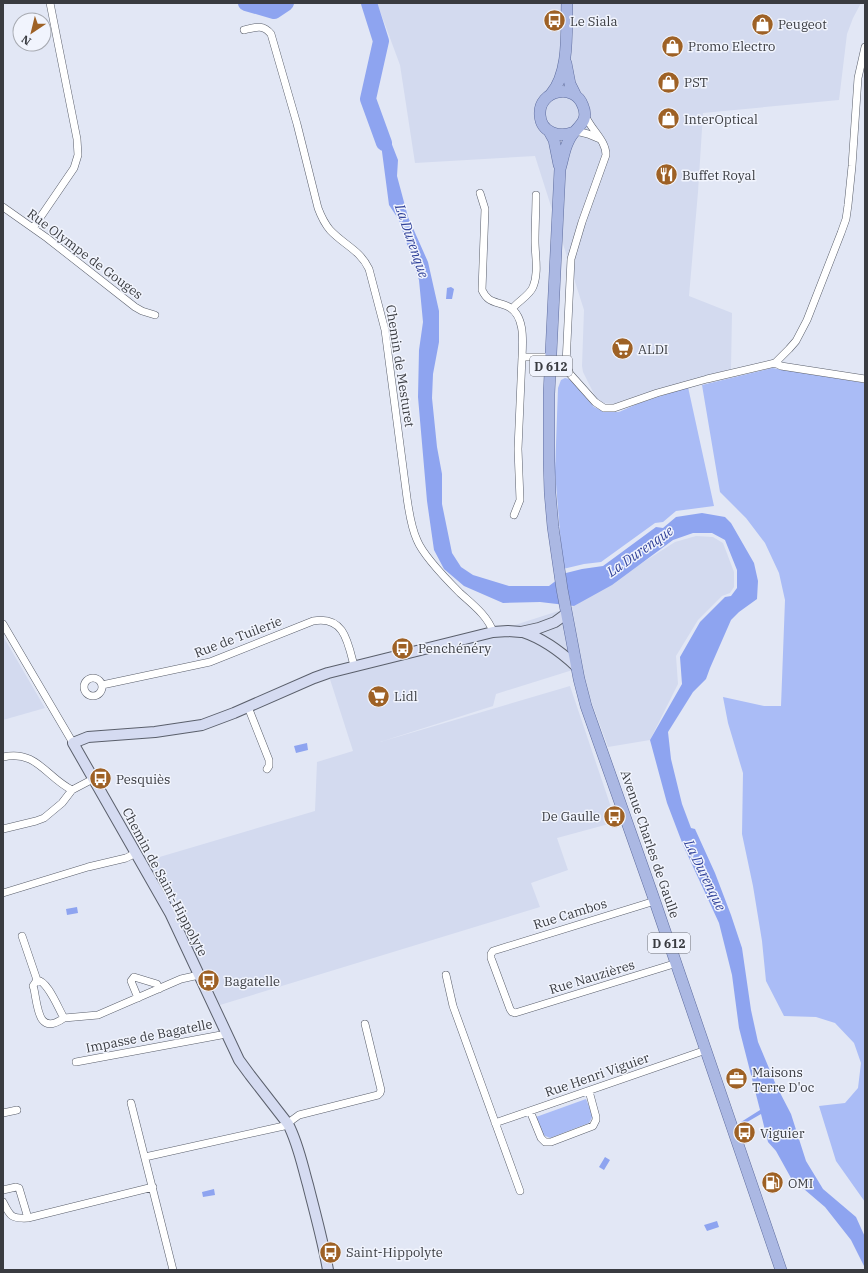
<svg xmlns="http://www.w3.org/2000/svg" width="868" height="1273" viewBox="0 0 868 1273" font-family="'IBM Plex Serif',serif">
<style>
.built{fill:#d3daef}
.green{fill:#aabcf6}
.water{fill:#8ea4f0}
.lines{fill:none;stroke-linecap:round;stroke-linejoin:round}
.river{stroke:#8ea4f0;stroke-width:16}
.street-casing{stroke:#5a5f6b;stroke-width:8}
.secondary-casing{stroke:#5a5f6b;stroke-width:12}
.primary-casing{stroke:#5f6d9e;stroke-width:12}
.street{stroke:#fff;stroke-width:7}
.secondary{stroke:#d5dbf1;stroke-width:10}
.primary{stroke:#abb8e3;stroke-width:11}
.labels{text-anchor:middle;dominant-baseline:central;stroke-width:3;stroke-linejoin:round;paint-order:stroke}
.shield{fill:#f1f4fd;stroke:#707279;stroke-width:1}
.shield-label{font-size:12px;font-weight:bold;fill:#393b40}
.poi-label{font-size:13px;fill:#393b40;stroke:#f1f4fd;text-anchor:start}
.street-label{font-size:13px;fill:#393b40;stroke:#f1f4fd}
.water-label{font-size:14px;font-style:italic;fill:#32439a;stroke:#f1f4fd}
</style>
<rect width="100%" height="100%" fill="#e2e7f5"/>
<!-- built -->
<path class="built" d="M 377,3 L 861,3 L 853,18 L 847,34 L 839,100 L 703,113 L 698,192 L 689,296 L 732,313 L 731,369 L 645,393 L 613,404 L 604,403 L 597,400 L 583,372 L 582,366 L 584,310 L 535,156 L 415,163 L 400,65 Z
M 696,536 L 713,537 L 723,543 L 734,572 L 734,587 L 730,593 L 722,596 L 698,620 L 676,656 L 678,684 L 650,740 L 608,747 L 579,668 L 496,694 L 493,706 L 380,742 L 570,686 L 616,822 L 557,838 L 568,870 L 531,883 L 540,907 L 220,1005 L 146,861 L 315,811 L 317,762 L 353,751 L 328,673 L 493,632 L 574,606 L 675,542 Z
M 3,636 L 45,708 L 3,720 Z"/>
<!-- green -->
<path class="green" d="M 772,368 L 865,383 L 865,1202 L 836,1161 L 819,1106 L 845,1103 L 858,1088 L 861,1063 L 854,1043 L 835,1023 L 816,1017 L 784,1016 L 766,981 L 762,941 L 753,886 L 742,834 L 743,773 L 728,723 L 723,697 L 764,706 L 781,706 L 785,600 L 779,573 L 765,543 L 746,518 L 720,492 L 702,385 Z
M 565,378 L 569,379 L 575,385 L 594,407 L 605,412 L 619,412 L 637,404 L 688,387 L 714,506 L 676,511 L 663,522 L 655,523 L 601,562 L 584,564 L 563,569 L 555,472 L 558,388 L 561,380 Z
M 586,1099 L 593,1116 L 589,1123 L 550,1138 L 543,1135 L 536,1117 Z"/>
<!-- water -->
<path class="water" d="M 373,119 L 391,142 L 398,160 L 397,176 L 408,217 L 428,262 L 439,311 L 439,342 L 433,374 L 432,398 L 437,447 L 442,474 L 442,504 L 452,553 L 461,567 L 473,575 L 509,586 L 549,586 L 566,573 L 582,569 L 603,566 L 656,527 L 663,528 L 676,517 L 702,513 L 725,517 L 731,523 L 754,563 L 758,581 L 757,599 L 739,612 L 731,620 L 710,668 L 706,679 L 693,692 L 668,732 L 671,759 L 682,804 L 691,828 L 695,829 L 715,873 L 731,915 L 742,948 L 751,1010 L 758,1042 L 776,1085 L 791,1114 L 806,1161 L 823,1189 L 856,1217 L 865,1237 L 865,1268 L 851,1240 L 825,1207 L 791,1178 L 776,1151 L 768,1142 L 761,1114 L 742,1125 L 741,1122 L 760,1110 L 739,1028 L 732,975 L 719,923 L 683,845 L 667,803 L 650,740 L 682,684 L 680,657 L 700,622 L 725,597 L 731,596 L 737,588 L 737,570 L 725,540 L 712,533 L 693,533 L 673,540 L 612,585 L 574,606 L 540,602 L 503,603 L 464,586 L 444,569 L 434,550 L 427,501 L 418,397 L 419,350 L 423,322 L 419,280 L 399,220 L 389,205 L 381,144 Z
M 451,287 L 454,289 L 452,299 L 446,299 L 447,288 Z
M 307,743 L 308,750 L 296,753 L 294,746 Z
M 77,907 L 78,913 L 67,915 L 66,909 Z
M 605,1157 L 610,1160 L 604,1170 L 599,1167 Z
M 214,1189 L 215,1195 L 203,1197 L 202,1192 Z
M 717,1221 L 719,1227 L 707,1231 L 704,1225 Z"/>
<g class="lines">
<!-- river -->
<path class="river" d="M 246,3 L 274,11 L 286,3
M 369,3 L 381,41 L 368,99 L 384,143"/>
<defs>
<path id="street" d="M 244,30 C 256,27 263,24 271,34 L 297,124 L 318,208 C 321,216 325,224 330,230 C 344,245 360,250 369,269 L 385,330 L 407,498 C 409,512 411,527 417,540 C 423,555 448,581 460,593 C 472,604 488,616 493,632
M 585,115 C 591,130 606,140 606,155 L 582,222 L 571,259 L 566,364 L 570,374 L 595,402 L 604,408 L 614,408 L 657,393 L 707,379 L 775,363 L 789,349 L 796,341 L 807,320 L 841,233 L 846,219 L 848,205 L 852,166 L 858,78 L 865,47
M 576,131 L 588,134 L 600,139
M 480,193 L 485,209 L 482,290 C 488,303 495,301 507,306 C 525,314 523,340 522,357
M 3,207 L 47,238 L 135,307 L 142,311 L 155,315
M 33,228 L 74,168 L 78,155 L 77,139 L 50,3
M 512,309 C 518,301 529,296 533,287 C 539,272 535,256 535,241 C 535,226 536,210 536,195
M 775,363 L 781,366 L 865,379
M 514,515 L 520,500 L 518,449 L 522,357 L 551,357
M 3,624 L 73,743
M84 687a9 9 0 1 1 18 0a9 9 0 1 1-18 0Z
M 102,685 L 210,662 L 313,621 C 344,615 348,642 354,666
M 248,707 L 269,760 L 269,766 L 267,769
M 3,757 C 36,749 47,778 72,790
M 3,829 L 36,821 L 44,818 L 62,803 L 72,790 L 93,779
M 3,893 L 88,867 L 126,858 L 136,853
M 655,901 L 493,951 L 491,954 L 491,958 L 510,1009 L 512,1012 L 515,1013 L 677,963
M 22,936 L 37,980
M 446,975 L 453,1006 L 520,1191
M 138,998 L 131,981 L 134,977 L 157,984 L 159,989
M 64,1018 C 38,1036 38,1008 34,989 L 33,986 L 37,980 C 48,981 58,1008 64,1018 L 98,1015 L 181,979 L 199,975
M 76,1062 L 221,1035 L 226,1033
M 131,1103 L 173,1270
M 530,1111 L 541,1138 L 545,1142 L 551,1142 L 593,1126 L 596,1120 L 596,1117 L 589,1091
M 3,1113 L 17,1110
M 495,1123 L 706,1050
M 145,1157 L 284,1126 L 299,1115 L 378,1095 L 380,1093 L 381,1090 L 365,1024
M 3,1190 L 16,1187 L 19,1188 L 28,1218
M 3,1202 C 10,1216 11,1219 28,1218 L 153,1187"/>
<path id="secondary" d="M 523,632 C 544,639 560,651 576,666
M 328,1270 C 323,1241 315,1213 308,1185 C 302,1164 298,1143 288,1124 L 250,1075 L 239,1060 L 170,913 L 73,743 L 88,737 L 155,732 L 202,725 L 234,713 L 314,678 L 328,673 L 493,632 L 508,631 L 521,632 L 539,628 L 555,622 L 566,614"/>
<path id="primary" d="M 566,63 L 570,84 L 575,94
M 551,94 C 570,72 566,30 567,3
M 549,131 L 554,140 L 559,165
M 574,132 C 560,138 541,133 540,115 C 538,90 575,82 583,106 C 590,123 575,127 569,140 C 564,149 563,160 560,169 L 549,394 L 549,461 L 550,493 L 553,527 L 562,589 L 579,679 L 586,706 L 653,896 L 781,1270"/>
</defs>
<!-- street casing -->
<use href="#street" class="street-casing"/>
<!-- secondary casing -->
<use href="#secondary" class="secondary-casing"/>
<!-- primary casing -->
<use href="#primary" class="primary-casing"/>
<!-- street -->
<use href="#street" class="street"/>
<!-- secondary -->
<use href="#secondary" class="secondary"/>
<!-- primary -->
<use href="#primary" class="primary"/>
</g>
<!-- icons -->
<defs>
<symbol id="bus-disc" viewBox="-11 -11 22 22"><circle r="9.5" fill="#9e6125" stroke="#f1f4fd"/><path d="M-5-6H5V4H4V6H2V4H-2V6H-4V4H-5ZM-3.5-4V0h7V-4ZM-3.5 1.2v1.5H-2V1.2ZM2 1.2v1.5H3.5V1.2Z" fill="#fff"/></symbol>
<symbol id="shop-disc" viewBox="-11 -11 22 22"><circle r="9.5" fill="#9e6125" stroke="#f1f4fd"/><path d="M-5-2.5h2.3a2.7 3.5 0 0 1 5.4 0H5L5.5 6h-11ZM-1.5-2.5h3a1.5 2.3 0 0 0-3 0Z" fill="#fff"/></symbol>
<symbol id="restaurant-disc" viewBox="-11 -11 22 22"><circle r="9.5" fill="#9e6125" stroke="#f1f4fd"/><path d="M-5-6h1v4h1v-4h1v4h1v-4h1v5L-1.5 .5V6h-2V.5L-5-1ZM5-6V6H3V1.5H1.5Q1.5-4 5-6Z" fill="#fff"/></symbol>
<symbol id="supermarket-disc" viewBox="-11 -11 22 22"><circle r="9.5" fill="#9e6125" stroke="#f1f4fd"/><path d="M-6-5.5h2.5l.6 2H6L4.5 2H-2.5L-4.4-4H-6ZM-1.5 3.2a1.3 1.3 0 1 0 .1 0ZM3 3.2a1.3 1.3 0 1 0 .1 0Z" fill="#fff"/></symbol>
<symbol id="office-disc" viewBox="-11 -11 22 22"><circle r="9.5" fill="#9e6125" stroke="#f1f4fd"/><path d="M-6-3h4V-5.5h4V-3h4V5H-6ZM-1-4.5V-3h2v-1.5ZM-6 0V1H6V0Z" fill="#fff"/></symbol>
<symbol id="fuel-disc" viewBox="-11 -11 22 22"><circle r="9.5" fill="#9e6125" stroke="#f1f4fd"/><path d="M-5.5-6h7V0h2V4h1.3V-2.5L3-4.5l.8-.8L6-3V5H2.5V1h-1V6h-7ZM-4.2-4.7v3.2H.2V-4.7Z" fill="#fff"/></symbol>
</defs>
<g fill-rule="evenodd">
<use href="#bus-disc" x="542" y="8" width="25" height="25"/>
<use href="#shop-disc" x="750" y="12" width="25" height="25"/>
<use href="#shop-disc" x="660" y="34" width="25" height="25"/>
<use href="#shop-disc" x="656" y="70" width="25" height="25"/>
<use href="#shop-disc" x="656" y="106" width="25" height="25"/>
<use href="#restaurant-disc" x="654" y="162" width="25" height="25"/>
<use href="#supermarket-disc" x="610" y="336" width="25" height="25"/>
<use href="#bus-disc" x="390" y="636" width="25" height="25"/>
<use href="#supermarket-disc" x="366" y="684" width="25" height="25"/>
<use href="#bus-disc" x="88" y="766" width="25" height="25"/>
<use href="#bus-disc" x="602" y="804" width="25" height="25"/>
<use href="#bus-disc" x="196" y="968" width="25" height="25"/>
<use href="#office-disc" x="724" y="1066" width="25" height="25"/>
<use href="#bus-disc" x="732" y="1120" width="25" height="25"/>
<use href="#fuel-disc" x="760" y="1170" width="25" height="25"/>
<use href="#bus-disc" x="318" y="1240" width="25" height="25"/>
</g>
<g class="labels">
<!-- shield labels -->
<g class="shield">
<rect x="530" y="356" width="42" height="20" rx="3"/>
<rect x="648" y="933" width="42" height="20" rx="3"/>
</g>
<g class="shield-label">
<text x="551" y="366">D 612</text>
<text x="669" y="943">D 612</text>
</g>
<!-- poi labels -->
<g class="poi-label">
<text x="570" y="21">Le Siala</text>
<text x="778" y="24">Peugeot</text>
<text x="688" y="46">Promo Electro</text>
<text x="684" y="82">PST</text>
<text x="684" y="119">InterOptical</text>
<text x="682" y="175">Buffet Royal</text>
<text x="638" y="349">ALDI</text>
<text x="418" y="648">Penchénéry</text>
<text x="394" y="696">Lidl</text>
<text x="116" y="779">Pesquiès</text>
<text x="600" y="816" text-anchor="end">De Gaulle</text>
<text x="224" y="981">Bagatelle</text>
<text x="752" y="1072">Maisons<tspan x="752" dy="15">Terre D'oc</tspan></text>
<text x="760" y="1133">Viguier</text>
<text x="788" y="1183">OMI</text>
<text x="346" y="1252">Saint-Hippolyte</text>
</g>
<!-- street labels -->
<g class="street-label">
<text transform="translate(85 254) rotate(37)">Rue Olympe de Gouges</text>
<text transform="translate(400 366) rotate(81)">Chemin de Mesturet</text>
<text transform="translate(238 637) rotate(-21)">Rue de Tuilerie</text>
<text transform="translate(650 844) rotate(71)">Avenue Charles de Gaulle</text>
<text transform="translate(165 882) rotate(62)">Chemin de Saint-Hippolyte</text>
<text transform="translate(570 914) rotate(-17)">Rue Cambos</text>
<text transform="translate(592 977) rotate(-17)">Rue Nauzières</text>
<text transform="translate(149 1036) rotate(-11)">Impasse de Bagatelle</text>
<text transform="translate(597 1075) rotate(-19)">Rue Henri Viguier</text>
</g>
<!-- water labels -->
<g class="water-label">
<text transform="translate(412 241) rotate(71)">La Durenque</text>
<text transform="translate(640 551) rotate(-35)">La Durenque</text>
<text transform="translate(705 875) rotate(64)">La Durenque</text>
</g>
</g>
<!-- border -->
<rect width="868" height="1273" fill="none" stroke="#393b40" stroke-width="8"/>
<!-- north arrow -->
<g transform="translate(32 32) rotate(215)"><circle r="19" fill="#f1f4fd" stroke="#a7aab1"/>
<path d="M0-3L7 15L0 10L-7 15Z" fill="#9e6125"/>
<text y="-6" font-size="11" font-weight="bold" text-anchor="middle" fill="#393b40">N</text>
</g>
</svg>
